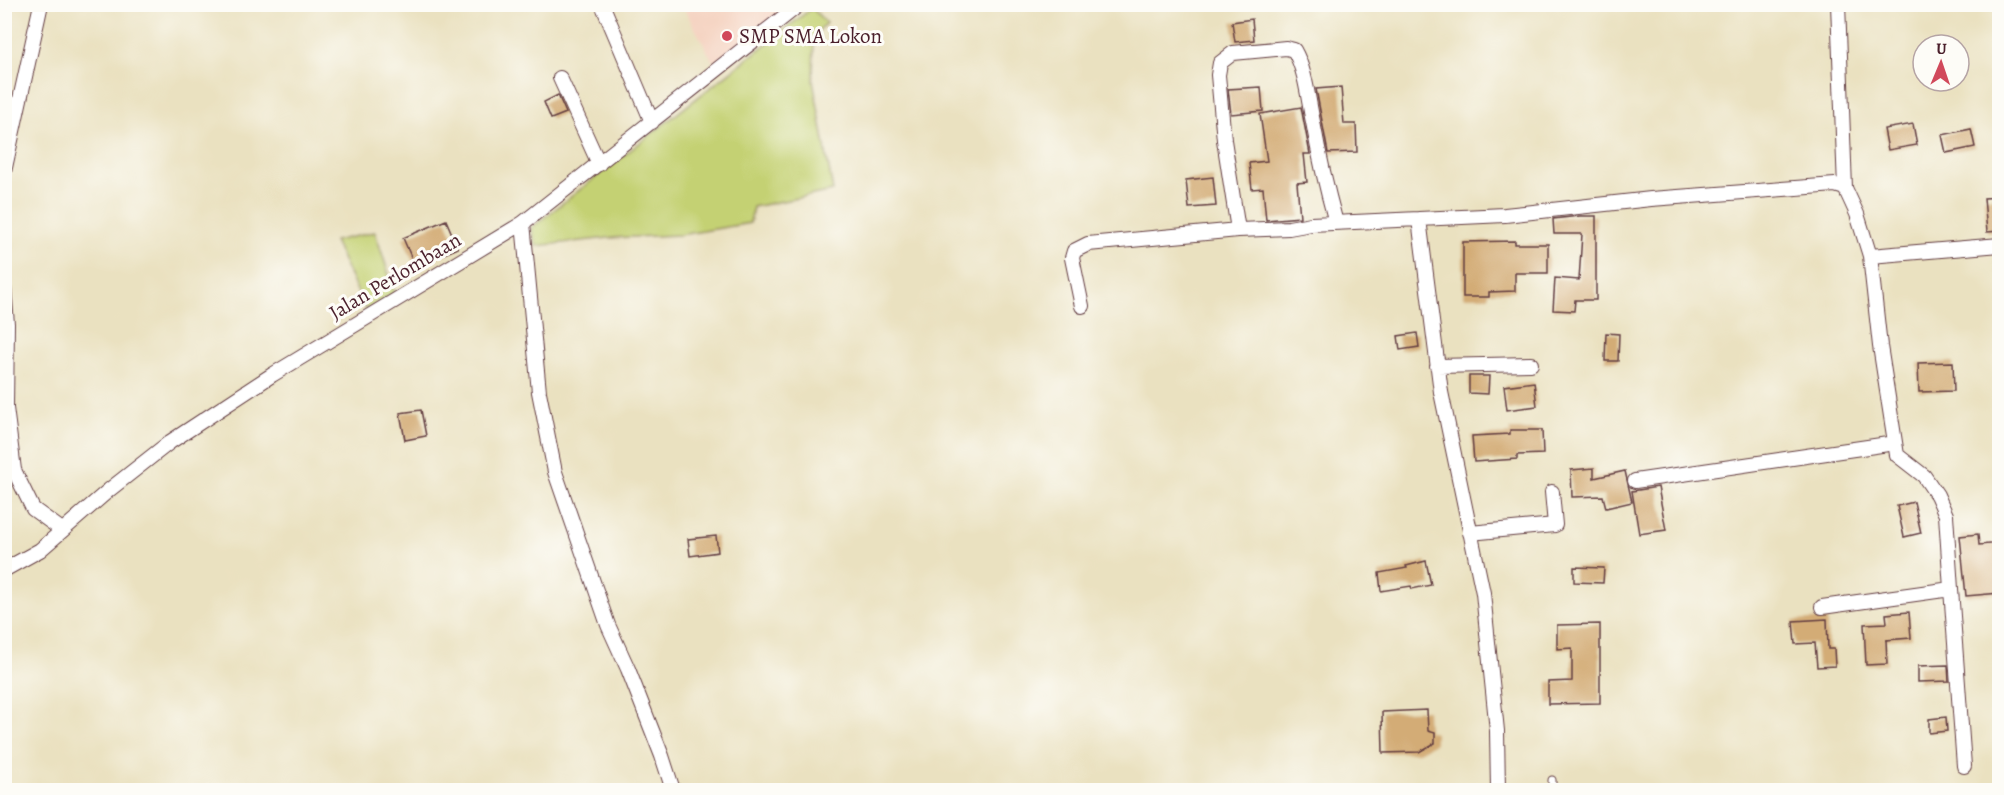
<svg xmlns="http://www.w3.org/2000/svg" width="2004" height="795" viewBox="0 0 2004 795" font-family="Alegreya,serif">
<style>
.built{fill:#f5d3c1}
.green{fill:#c4d173;stroke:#87784f;stroke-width:1.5}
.building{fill:#d3ac76}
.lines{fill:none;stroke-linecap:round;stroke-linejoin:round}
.service-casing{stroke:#623c41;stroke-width:9}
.minor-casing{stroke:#623c41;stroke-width:16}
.service{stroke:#fff;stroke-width:7}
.minor{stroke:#fff;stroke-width:14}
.poi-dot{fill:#d1495b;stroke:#fdfcf7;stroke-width:2}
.labels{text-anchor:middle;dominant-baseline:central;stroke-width:6;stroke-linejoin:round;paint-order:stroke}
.poi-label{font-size:21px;fill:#4a1f2b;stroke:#fdfcf7;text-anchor:start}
.street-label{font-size:21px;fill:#4a1f2b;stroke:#fdfcf7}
</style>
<rect width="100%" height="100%" fill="#fdfcf7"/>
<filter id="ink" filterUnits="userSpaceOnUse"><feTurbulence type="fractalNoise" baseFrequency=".0167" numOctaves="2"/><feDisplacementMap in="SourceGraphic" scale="12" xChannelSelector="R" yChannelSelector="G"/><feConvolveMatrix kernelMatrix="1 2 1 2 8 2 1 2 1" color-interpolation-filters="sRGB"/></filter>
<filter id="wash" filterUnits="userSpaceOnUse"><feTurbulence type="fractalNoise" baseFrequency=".008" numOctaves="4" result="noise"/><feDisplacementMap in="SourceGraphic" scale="24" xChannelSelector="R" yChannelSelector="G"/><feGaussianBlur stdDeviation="1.35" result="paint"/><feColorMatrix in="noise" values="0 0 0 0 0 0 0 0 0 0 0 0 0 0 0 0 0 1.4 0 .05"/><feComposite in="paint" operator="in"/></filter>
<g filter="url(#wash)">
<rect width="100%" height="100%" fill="#eae1c0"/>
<!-- built -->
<path class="built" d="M 682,5 L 795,5 L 716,67 Z"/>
<!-- green -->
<path class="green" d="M 812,8 L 826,23 L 814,36 L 813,80 L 833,191 L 753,207 L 750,223 L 680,235 L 609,238 L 536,246 L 531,228 Z
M 375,232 L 395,293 L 366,310 L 334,241 Z"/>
<g id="blocks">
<!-- building -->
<path class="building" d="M 1252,19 L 1254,40 L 1235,42 L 1232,22 Z
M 1261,87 L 1263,111 L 1231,114 L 1228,89 Z
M 1341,87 L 1344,124 L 1356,124 L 1357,152 L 1328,153 L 1316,89 Z
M 558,95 L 566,113 L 551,119 L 544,102 Z
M 1301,107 L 1310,154 L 1304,154 L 1307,182 L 1297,183 L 1300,217 L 1266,220 L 1263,188 L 1252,189 L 1249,163 L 1267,161 L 1260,114 Z
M 1913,124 L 1917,145 L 1888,150 L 1884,129 Z
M 1971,129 L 1975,147 L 1946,153 L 1942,135 Z
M 1213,177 L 1216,206 L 1189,208 L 1186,180 Z
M 2000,197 L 2000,231 L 1987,232 L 1984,198 Z
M 1580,216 L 1596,216 L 1596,300 L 1575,300 L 1574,311 L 1553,310 L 1555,278 L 1579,280 L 1582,234 L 1554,234 L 1553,219 Z
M 446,220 L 458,248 L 415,266 L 403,238 Z
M 1515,241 L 1515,244 L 1548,244 L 1548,273 L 1515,273 L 1515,291 L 1489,292 L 1489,297 L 1463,297 L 1463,242 Z
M 1417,333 L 1419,347 L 1400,350 L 1398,336 Z
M 1606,333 L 1619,334 L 1618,361 L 1605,361 Z
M 1953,362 L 1954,391 L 1919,392 L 1918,363 Z
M 1469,376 L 1489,376 L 1488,394 L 1469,393 Z
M 1534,382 L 1537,406 L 1507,410 L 1504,386 Z
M 421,410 L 426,436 L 405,440 L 400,413 Z
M 1510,430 L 1542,430 L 1543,454 L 1517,455 L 1517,459 L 1474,462 L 1472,436 L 1510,434 Z
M 1594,468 L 1594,478 L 1625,471 L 1632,502 L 1606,508 L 1603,496 L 1572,497 L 1571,470 Z
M 1658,487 L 1666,530 L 1639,534 L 1632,491 Z
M 1914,502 L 1921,533 L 1904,537 L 1897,506 Z
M 1978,534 L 1979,545 L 2000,543 L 2000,593 L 1966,596 L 1960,536 Z
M 716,536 L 718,552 L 690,556 L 688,539 Z
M 1426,561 L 1431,585 L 1412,589 L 1411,586 L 1381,591 L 1379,573 L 1407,568 L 1406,566 Z
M 1574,567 L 1604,568 L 1603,583 L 1574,582 Z
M 1909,612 L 1911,638 L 1886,640 L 1887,664 L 1866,665 L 1864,624 L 1887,623 L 1886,614 Z
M 1827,619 L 1828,649 L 1834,649 L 1835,666 L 1817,667 L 1815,643 L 1795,644 L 1793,621 Z
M 1600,624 L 1600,703 L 1548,704 L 1548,682 L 1572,681 L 1572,648 L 1557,649 L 1557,625 Z
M 1948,665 L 1949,681 L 1918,682 L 1918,666 Z
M 1427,710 L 1428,731 L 1435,733 L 1435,743 L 1419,752 L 1383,753 L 1382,712 Z
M 1946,717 L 1947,731 L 1929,733 L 1929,719 Z"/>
</g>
</g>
<g filter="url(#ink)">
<use href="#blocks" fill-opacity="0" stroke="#623c41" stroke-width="1.5"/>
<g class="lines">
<defs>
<path id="service" d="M 1552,780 L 1552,790"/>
<path id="minor" d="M 602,4 L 652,122
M 1838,4 L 1845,188
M 560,78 L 599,164
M 4,172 L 41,4
M 1419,219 L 1441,392 L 1483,593 L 1497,731 L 1498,790
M 523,223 L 539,392 L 555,472 L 608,625 L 628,669 L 662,756 L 673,790
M 1336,223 C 1327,190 1319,156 1313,122 C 1308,99 1306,71 1294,50 L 1286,48 L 1233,53 L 1220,63 L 1218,75 L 1224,140 L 1238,230 L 1289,228 L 1311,224 L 1505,215 L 1651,199 L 1835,185 L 1845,188 L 1857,214 L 1870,256 L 2000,245
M 1870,256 L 1880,346 L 1897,455 L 1924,476 L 1937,495 L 1946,515 L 1951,589
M 4,287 L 7,324 L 6,408 L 14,470 L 33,509 L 62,530
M 1082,306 L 1072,258 L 1074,251 L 1088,244 L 1238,230
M 1437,366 L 1531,364
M 1635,481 L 1895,443
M 1470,533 L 1555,525 L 1552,492
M 4,570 L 40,550 L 109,490 L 170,442 L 272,375 L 523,223 L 800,4
M 1822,607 L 1951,589 L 1964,766
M 4,790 L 5,790"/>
</defs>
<!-- service casing -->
<use href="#service" class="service-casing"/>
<!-- minor casing -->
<use href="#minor" class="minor-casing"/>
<!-- service -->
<use href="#service" class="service"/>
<!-- minor -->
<use href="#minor" class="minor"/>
</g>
</g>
<!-- markers -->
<circle class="poi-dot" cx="727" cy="36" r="6"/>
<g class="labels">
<!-- poi labels -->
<g class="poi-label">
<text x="739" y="36">SMP SMA Lokon</text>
</g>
<!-- street labels -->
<g class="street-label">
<text transform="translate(395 276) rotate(-31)">Jalan Perlombaan</text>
</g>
</g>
<!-- margin -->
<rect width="2004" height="795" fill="none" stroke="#fdfcf7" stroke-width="24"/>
<!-- north arrow -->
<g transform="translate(1941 63) rotate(2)"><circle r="28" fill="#fdfcf7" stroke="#b5a4a5" stroke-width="1.5"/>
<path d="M0-4.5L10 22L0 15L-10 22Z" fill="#d1495b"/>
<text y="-9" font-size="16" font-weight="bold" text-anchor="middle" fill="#4a1f2b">U</text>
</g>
</svg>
